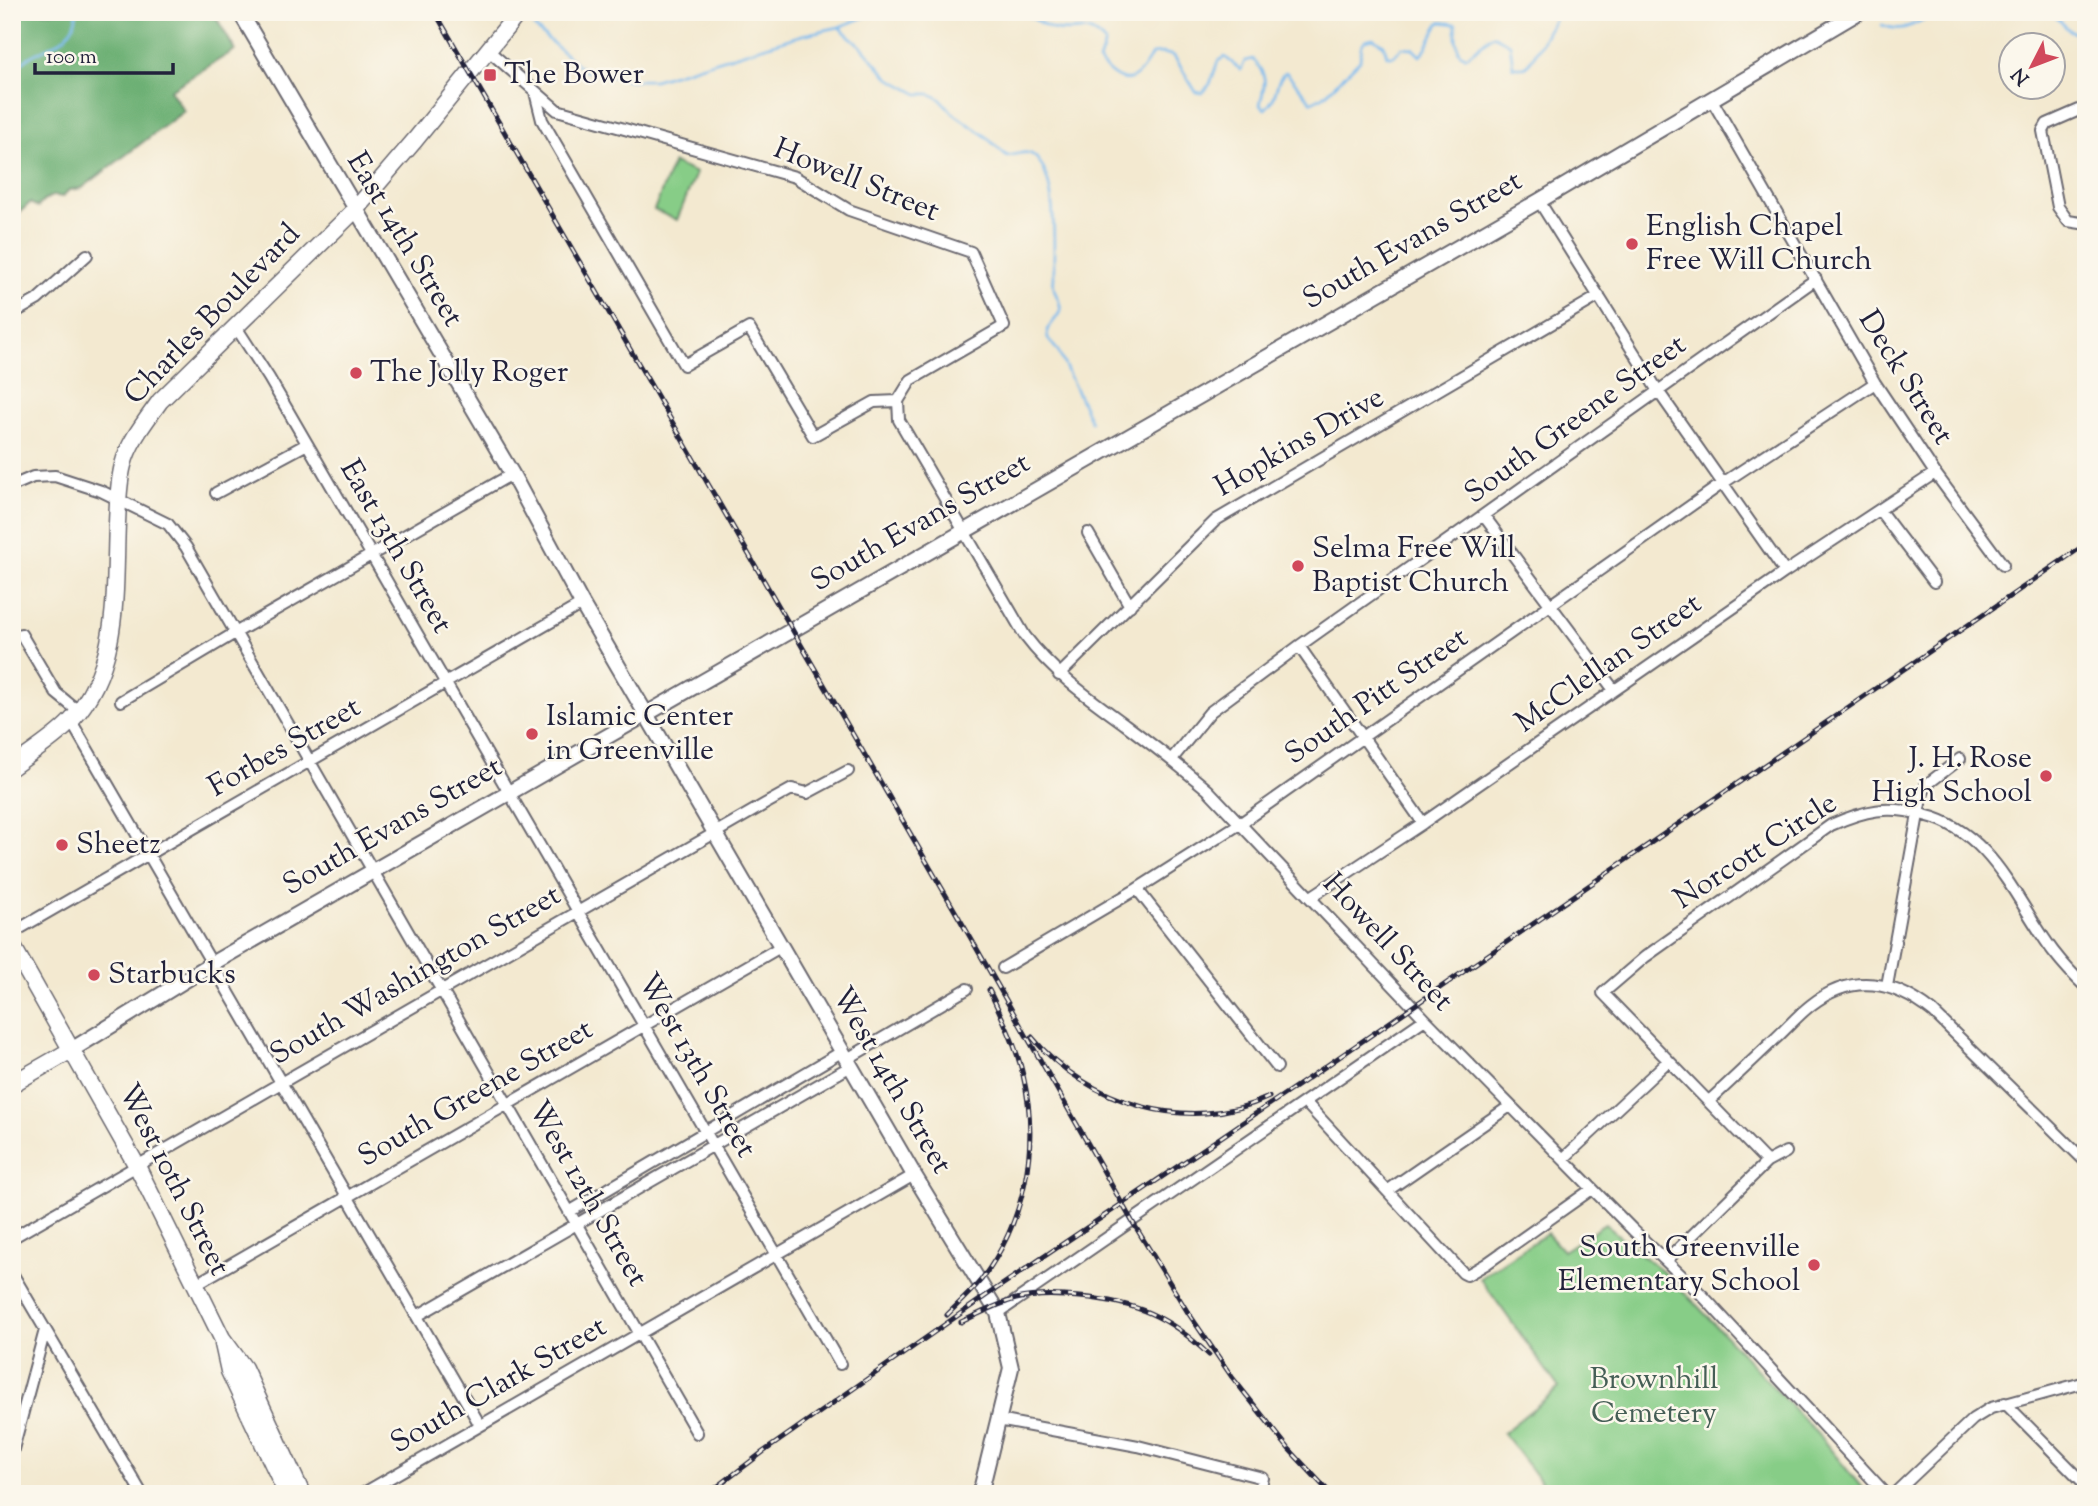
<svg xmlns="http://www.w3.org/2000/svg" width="2098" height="1506" viewBox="0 0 2098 1506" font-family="'Sorts Mill Goudy',serif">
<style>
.green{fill:#87cd87;stroke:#547861;stroke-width:2}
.forest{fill:#6db074;stroke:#486958;stroke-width:2}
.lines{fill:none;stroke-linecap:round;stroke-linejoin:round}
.stream{stroke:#7abaee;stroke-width:2.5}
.street-casing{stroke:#6b686f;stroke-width:14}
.secondary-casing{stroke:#6b686f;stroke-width:18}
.primary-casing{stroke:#6b686f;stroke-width:19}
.street{stroke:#fff;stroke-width:10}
.secondary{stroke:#fff;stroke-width:14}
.primary{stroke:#fff;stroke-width:16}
.rail-casing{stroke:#22223b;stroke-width:5}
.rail{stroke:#fbf7ec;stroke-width:2.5;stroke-dasharray:8;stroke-linecap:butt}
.poi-dot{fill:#d1495b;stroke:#fbf7ec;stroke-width:2.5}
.labels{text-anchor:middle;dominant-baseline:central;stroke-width:5;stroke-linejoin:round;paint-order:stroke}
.poi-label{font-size:30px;fill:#22223b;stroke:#fbf7ec;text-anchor:start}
.street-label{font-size:30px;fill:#22223b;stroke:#fbf7ec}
.park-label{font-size:30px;fill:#455e56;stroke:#fbf7ec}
</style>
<rect width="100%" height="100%" fill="#fbf7ec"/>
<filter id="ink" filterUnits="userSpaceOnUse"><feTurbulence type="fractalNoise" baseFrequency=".0143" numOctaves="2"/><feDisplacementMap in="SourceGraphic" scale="14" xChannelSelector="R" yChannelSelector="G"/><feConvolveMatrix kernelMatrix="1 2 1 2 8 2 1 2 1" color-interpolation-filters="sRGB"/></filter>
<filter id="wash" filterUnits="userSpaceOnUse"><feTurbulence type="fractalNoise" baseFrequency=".00686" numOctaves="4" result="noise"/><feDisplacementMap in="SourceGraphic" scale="28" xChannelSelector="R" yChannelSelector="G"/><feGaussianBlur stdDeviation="1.57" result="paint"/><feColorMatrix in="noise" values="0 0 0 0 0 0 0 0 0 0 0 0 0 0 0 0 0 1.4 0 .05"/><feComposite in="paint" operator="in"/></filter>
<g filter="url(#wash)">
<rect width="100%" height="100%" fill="#f3e9d0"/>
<!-- green -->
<path class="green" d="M 673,163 L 696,173 L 677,220 L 654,210 Z
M 1605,1224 L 1669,1277 L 1692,1300 L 1822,1439 L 1867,1494 L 1550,1494 L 1503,1433 L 1559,1388 L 1480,1278 L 1547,1233 L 1563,1251 Z"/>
<!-- forest -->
<path class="forest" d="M 12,12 L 213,12 L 235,50 L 170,90 L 184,111 L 82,188 L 69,190 L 62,197 C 51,194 45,198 38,207 L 30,203 L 20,212 L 12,209 Z"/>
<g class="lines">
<!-- stream -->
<path class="stream" d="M 1021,12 C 1032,17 1042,25 1052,29 C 1075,36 1085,20 1105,43 L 1099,61 C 1123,90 1136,84 1152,54 L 1163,53 L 1174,56 L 1196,92 L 1202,93 L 1210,84 L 1218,61 L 1225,57 L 1241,70 L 1245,61 L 1253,59 C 1269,78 1265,82 1260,105 L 1265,109 C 1280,97 1273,81 1286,72 L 1312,102 L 1324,96 L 1360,60 L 1361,47 L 1365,40 L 1373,38 L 1384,45 L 1387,56 L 1394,56 L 1402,47 L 1412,48 L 1420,56 C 1430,46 1431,33 1440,22 L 1456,24 L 1456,39 L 1459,52 L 1466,57 L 1493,35 L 1510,44 L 1513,67 L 1525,67 C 1541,52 1545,29 1560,12
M 2051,12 L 2071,32 L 2086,36
M 1882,25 C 1905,35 1917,21 1939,12
M 534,27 L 585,71 L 629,80 L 654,80 L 802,35 L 839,27 L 877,12
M 839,27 L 863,48 L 889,78 L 918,94 L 931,94 L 940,99 L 954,114 L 984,135 L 1007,156 C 1015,155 1026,150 1033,155 C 1059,175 1053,248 1054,278 C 1051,294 1063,301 1060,311 C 1058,317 1051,324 1047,330 L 1048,339 L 1058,351 L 1091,422
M 12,77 C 26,43 72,54 77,12"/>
</g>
</g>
<g filter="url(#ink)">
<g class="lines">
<defs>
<path id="street" d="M 489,51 L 557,110 L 795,177 L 849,210 L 971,252 L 1004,326 L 911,380 L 898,401 L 899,420 L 1025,636 C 1053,673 1089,698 1126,725 C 1154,746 1181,767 1208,790 L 1425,1019 L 1633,1230 L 1702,1295 L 1886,1494
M 535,92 L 542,120 L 684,365 L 749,328 L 813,436 L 874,402 L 898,401
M 1712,100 L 1875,383 L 1935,473 L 2003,565
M 2086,107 L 2047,124 L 2043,131 L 2058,207 L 2068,221 L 2081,223 L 2086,221
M 1539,201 L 1658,391 L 1785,572
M 12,314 L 37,300 L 87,255
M 236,327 L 269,378 L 840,1364
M 12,486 L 33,477 L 55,476 L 101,491 L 168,524 L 186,547 L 697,1433
M 216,493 L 307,444
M 1880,511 L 1934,582
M 1484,516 L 1614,690
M 1088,533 L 1130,606
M 21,634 L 56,693 L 78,711
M 1299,646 L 1423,823
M 1059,675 L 1216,520 L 1599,296
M 121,701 L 235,633 L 512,474
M 71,721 L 480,1425
M 1172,759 L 1210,712 L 1299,646 L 1816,279
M 1137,889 L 1277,1067
M 1311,897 L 1423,823 L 1785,572 L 1935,473
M 12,933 L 582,604
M 1003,968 L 1137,889 L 1241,823 L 1723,483 L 1875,383
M 1887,986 L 1921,798 L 1926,785 L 1960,759
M 847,1059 L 967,989
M 1709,1101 C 1731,1081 1753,1060 1775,1039 C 1787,1028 1798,1015 1811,1005 C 1853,972 1894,981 1933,1012 L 2086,1162
M 1305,1102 L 1463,1273 L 1467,1275 L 1486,1264 L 1592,1189
M 1563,1159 L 1668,1061
M 1767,1162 L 1603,993 L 1645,957 L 1831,825 C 1865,810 1888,805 1924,815 C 1992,831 2015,900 2053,951 C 2063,964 2074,976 2086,987
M 1387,1191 L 1510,1106
M 569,1212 L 843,1051
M 12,1238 L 765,804 L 792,789 L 807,793 L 848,771
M 1667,1260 L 1767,1162 L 1786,1152
M 12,1273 L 142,1494
M 196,1284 L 782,946
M 998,1313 L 1425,1019
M 417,1316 L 851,1066
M 2005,1403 L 2086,1485
M 998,1420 L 1138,1446 L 1263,1478 L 1259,1494
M 12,1453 L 45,1330
M 362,1494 L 914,1175
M 1894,1494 L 1973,1419 L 1991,1408 L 2086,1382"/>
<path id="secondary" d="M 240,12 L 512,474 L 582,604 L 914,1175 L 998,1313 L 1011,1368 L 980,1494
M 73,1049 L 213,963 L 1539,201 L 1859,12"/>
<path id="primary" d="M 12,767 C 32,752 54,739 71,721 C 121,666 114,592 117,523 C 118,504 118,484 123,465 C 129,441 146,421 160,401 L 355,210 L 415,140 L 519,12
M 12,945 L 137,1166 L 222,1338 L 244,1368 L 302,1494
M 12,1084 L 73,1049
M 223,1344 L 229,1371 L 287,1494"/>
</defs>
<!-- street casing -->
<use href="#street" class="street-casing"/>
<!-- secondary casing -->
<use href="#secondary" class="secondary-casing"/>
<!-- primary casing -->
<use href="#primary" class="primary-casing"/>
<!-- street -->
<use href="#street" class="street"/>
<!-- secondary -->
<use href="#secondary" class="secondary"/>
<!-- primary -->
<use href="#primary" class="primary"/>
<defs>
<path id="rail" d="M 435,12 L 973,942 L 1132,1221 L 1187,1311 L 1232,1377 L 1289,1449 L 1331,1494
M 1032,1037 C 1087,1104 1189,1135 1269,1097
M 947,1315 C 959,1303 971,1292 981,1280 C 1025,1222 1040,1146 1023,1075 C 1016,1045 1002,1017 989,990
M 961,1322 C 979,1314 997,1304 1016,1299 C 1036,1294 1060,1295 1080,1297 C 1135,1302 1169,1316 1209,1355
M 708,1494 L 763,1452 L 987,1295 L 1313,1075 L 2086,544"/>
</defs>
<!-- rail casing -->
<use href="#rail" class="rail-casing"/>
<!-- rail -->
<use href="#rail" class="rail"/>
</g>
</g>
<!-- markers -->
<g class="poi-dot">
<rect x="483" y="68" width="14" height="14" rx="3.5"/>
<circle cx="1632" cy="244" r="7"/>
<circle cx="356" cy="373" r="7"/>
<circle cx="1298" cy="566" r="7"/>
<circle cx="532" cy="734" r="7"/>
<circle cx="2046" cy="776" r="7"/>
<circle cx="62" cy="845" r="7"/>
<circle cx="94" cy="975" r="7"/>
<circle cx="1814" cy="1265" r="7"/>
</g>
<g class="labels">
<!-- poi labels -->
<g class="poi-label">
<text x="504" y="75">The Bower</text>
<text x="1646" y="227">English Chapel<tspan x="1646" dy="34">Free Will Church</tspan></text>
<text x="370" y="373">The Jolly Roger</text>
<text x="1312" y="549">Selma Free Will<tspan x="1312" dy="34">Baptist Church</tspan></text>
<text x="546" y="717">Islamic Center<tspan x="546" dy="34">in Greenville</tspan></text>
<text x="2032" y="759" text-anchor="end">J. H. Rose<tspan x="2032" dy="34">High School</tspan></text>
<text x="76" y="845">Sheetz</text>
<text x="108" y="975">Starbucks</text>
<text x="1800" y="1248" text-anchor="end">South Greenville<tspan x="1800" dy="34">Elementary School</tspan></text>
</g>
<!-- street labels -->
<g class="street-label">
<text transform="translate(856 181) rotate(22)">Howell Street</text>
<text transform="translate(404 240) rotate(59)">East 14th Street</text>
<text transform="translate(1413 241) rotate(-30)">South Evans Street</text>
<text transform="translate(213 315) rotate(-46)">Charles Boulevard</text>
<text transform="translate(1905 378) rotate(58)">Deck Street</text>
<text transform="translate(1576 420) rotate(-36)">South Greene Street</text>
<text transform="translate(1300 443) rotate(-30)">Hopkins Drive</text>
<text transform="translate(921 523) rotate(-30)">South Evans Street</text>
<text transform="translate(395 547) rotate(60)">East 13th Street</text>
<text transform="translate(1609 664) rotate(-35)">McClellan Street</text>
<text transform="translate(1377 697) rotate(-35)">South Pitt Street</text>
<text transform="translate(285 748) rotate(-30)">Forbes Street</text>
<text transform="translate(393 827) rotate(-30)">South Evans Street</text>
<text transform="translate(1756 852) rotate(-33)">Norcott Circle</text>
<text transform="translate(1387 943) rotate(47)">Howell Street</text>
<text transform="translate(416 976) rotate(-30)">South Washington Street</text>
<text transform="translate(696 1066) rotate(60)">West 13th Street</text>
<text transform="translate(891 1081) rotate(60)">West 14th Street</text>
<text transform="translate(476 1094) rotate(-30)">South Greene Street</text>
<text transform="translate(173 1180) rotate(63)">West 10th Street</text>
<text transform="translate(587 1194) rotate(60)">West 12th Street</text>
<text transform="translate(499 1386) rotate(-30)">South Clark Street</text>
</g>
<!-- park labels -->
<g class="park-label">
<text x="1654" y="1380">Brownhill<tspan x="1654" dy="34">Cemetery</tspan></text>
</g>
</g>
<!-- margin -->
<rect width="2098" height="1506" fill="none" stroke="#fbf7ec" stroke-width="42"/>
<!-- north arrow -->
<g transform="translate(2032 66) rotate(228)"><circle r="33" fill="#fbf7ec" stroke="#a4a2a5" stroke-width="2"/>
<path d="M0-5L12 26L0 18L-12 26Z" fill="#d1495b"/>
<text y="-10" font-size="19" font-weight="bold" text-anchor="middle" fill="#22223b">N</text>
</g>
<!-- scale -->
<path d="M35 63v10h138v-10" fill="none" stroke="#22223b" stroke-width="3.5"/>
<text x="46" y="63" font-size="21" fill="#22223b" stroke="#fbf7ec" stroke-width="5" paint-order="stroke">100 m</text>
</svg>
